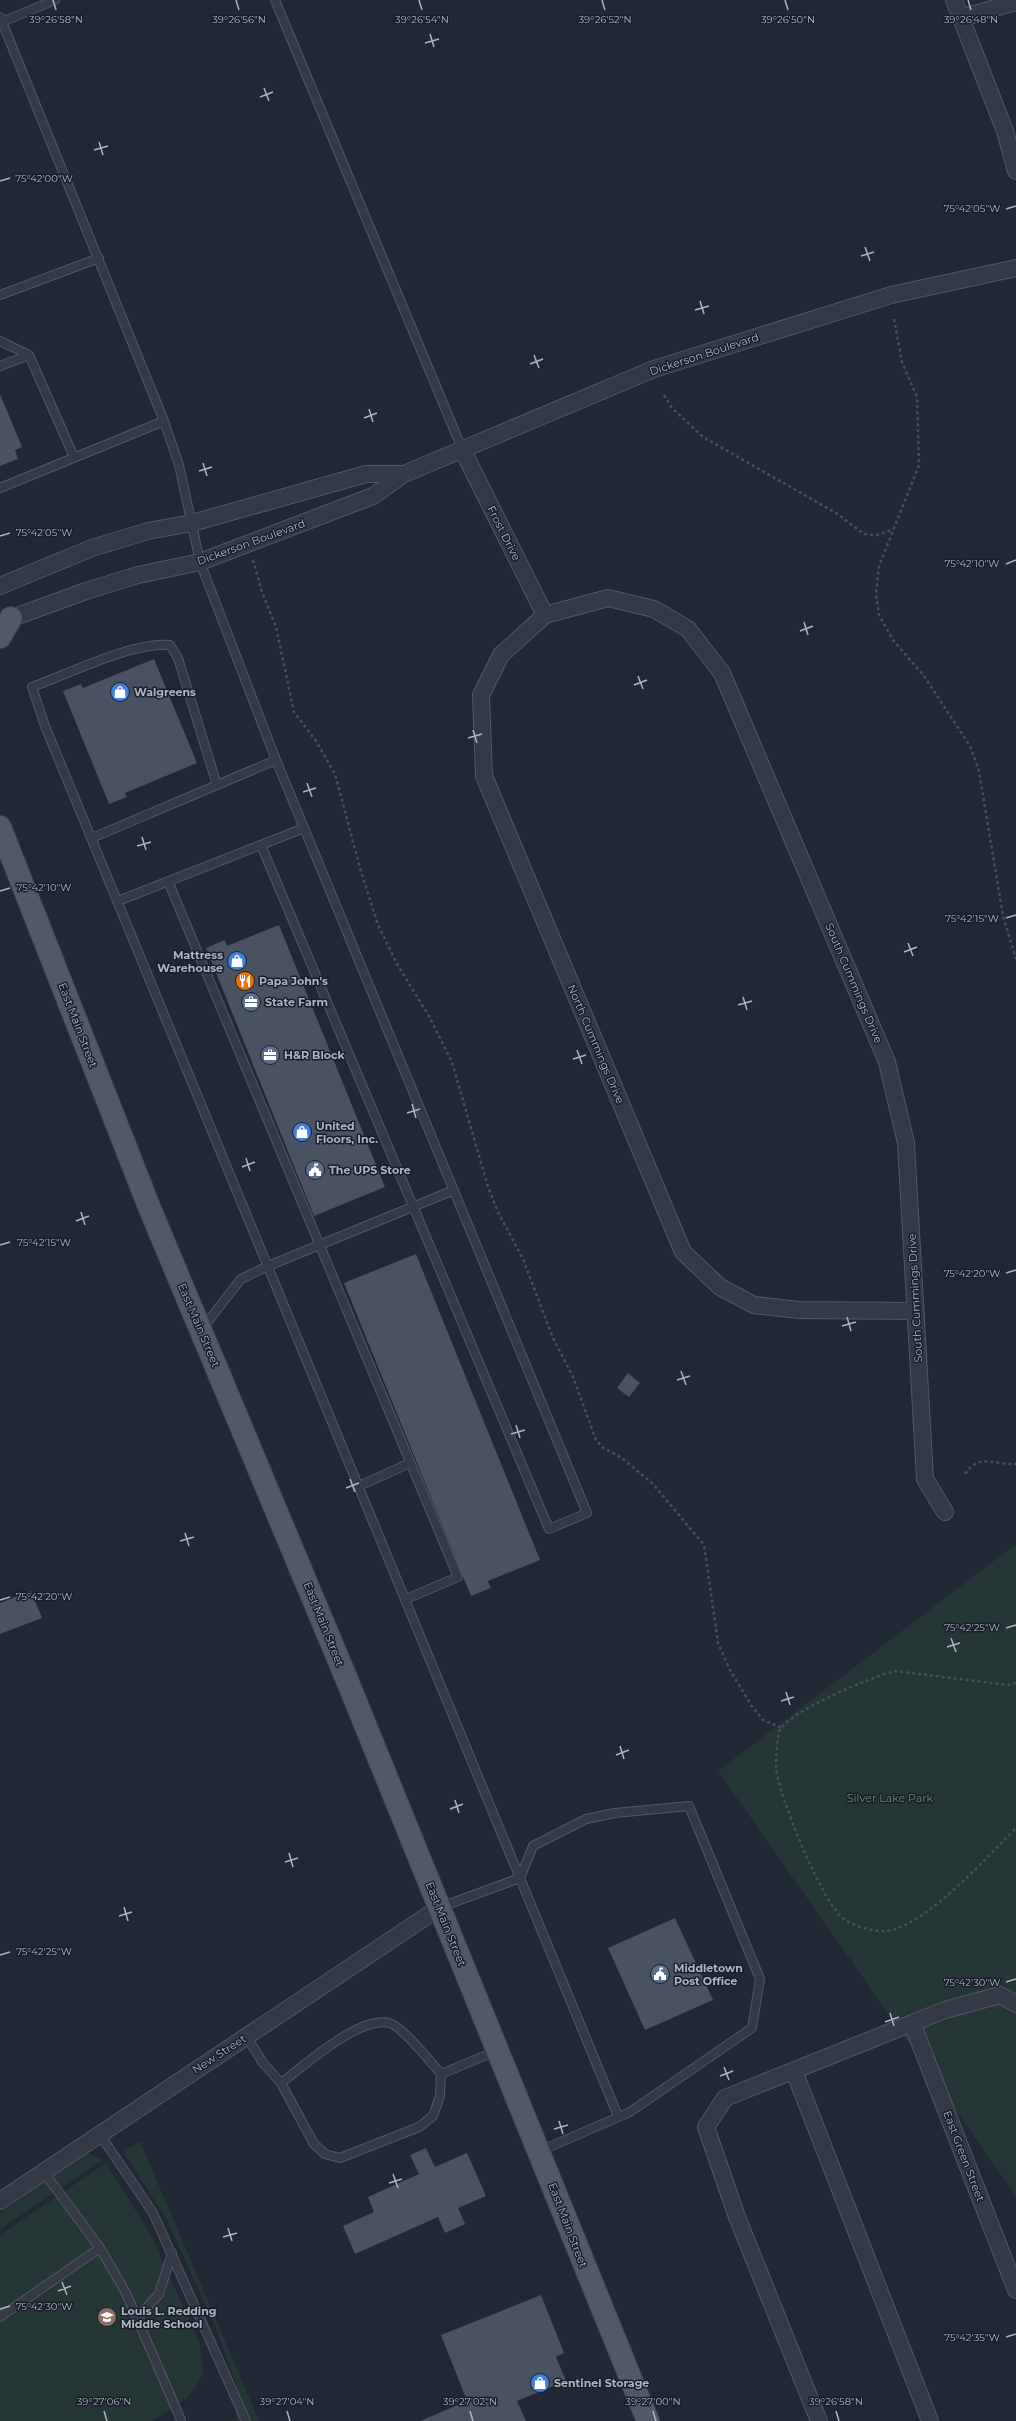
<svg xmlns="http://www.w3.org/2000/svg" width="1016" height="2421" viewBox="0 0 1016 2421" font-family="Montserrat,sans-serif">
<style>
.green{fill:#253637}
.building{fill:#495260}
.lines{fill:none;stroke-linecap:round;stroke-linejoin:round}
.service-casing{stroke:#515863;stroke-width:10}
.minor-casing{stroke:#515863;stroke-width:18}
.primary-casing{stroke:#3d434e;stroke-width:24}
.path{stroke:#425255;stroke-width:2.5;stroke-dasharray:3 3;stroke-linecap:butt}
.service{stroke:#343a45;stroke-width:8}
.minor{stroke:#343a45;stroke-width:16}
.primary{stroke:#515965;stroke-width:22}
.ticks{fill:none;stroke:#aeb5c2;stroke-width:1.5}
.labels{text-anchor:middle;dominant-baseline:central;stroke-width:3;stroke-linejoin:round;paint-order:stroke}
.street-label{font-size:11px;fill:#aeb5c2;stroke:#191f29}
.poi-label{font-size:11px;font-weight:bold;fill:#aeb5c2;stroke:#191f29;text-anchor:start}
.park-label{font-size:11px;fill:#679071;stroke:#191f29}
.ticks-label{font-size:10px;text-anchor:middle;fill:#aeb5c2;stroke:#191f29;stroke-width:3;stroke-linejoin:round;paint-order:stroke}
</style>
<rect width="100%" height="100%" fill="#202834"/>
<!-- green -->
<path class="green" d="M 1016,1544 L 1016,2196 L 718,1771 Z
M 140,2141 L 259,2421 L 236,2421 L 236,2384 L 215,2326 L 166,2218 L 123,2152 Z
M 88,2153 L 103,2160 L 0,2229 L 0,2213 Z
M 106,2163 L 152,2237 L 199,2341 L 203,2372 L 199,2382 L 187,2398 L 153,2421 L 0,2421 L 0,2235 Z"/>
<!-- building -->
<path class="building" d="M 0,394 L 22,447 L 15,450 L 18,459 L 0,466 Z
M 154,659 L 197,763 L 125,793 L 127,797 L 109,804 L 63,691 L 81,684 L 83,688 Z
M 279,925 L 385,1187 L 314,1216 L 206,948 L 225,940 L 227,946 Z
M 416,1254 L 540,1560 L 488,1581 L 491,1588 L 471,1596 L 344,1283 Z
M 628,1373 L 640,1383 L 629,1397 L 617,1388 Z
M 31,1591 L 42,1618 L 0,1634 L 0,1603 Z
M 675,1918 L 713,2000 L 645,2030 L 608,1948 Z
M 426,2148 L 435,2167 L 467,2153 L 486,2196 L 458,2208 L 465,2224 L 445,2233 L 438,2217 L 355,2254 L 343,2226 L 374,2212 L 368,2197 L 419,2174 L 410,2155 Z
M 541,2295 L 564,2353 L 556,2357 L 566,2381 L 517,2401 L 526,2421 L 420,2421 L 467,2401 L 441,2335 Z"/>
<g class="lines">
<defs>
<path id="service" d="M 275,0 L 463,451
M 0,17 L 164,421 L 179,465 L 200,562 L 276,760 L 587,1513 L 549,1529 L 261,845
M 2,22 L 55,0
M 0,295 L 99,258
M 0,341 L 29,355 L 74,457
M 0,366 L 29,355
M 0,488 L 164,421
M 217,785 L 178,658 L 170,645 C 134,641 68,674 32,687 L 45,726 L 618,2116
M 92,838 L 276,760
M 168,881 L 458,1577 L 406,1599
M 118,901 L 304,828
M 202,1329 L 241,1279 L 268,1266 L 454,1190
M 359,1486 L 410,1463
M 441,1907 L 520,1878 L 533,1846 L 586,1819 L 615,1813 L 689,1806 L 760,1979 L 752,2028 L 630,2112 L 540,2151
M 246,2036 L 263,2063 L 281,2083 L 314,2144 L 325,2154 L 340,2158 L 419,2127 L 433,2116 L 440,2096 L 441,2074 C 430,2061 406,2031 392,2024 C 363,2012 304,2066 281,2083
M 441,2074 L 496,2051
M 99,2133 L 153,2213 L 246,2421
M 43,2171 L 100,2248 L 126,2293 L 181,2420
M 0,2317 L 100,2248
M 137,2318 L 159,2294 L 172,2253"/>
<path id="minor" d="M 954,0 L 1005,131 L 1016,171
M 961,18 L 1016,2
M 463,451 L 545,615
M 0,586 L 92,548 L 148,531 L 192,523 L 366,474 L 404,474
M 1,622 L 86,591 L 138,575 L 200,562 L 373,496 L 404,474 L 654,369 L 891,295 L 1016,268
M 915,1311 L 799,1310 L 754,1305 L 720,1287 L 683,1252 L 484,776 L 481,695 L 501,655 L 545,615 L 608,598 L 654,609 L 688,629 L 722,673 L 887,1062 L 906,1143 L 925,1479 L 945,1512
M 912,2023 L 1016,2290
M 794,2071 L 930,2421
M 0,2201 L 439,1908
M 819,2421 L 737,2217 L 706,2127 L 725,2098 L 945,2010 L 1000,1995 L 1016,2004"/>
<path id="primary" d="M 0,637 L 11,618
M 0,827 L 150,1209 L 347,1680 L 648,2421"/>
</defs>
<!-- service casing -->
<use href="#service" class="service-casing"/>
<!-- minor casing -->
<use href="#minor" class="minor-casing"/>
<!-- primary casing -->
<use href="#primary" class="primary-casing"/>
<!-- path -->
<path class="path" d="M 894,319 L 902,362 L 917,397 L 919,465 L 879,566 L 876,593 L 879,615 L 893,640 L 924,676 L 970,746 L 979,771 L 1003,916 L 1016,959
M 664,395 L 672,408 L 703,437 L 836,513 L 864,534 L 877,535 L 892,530
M 253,560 L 262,592 L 276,627 L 294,712 L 316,741 L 335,774 L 360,868 L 378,925 L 397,964 L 429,1016 L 452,1062 L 488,1187 L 498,1212 L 523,1259 L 553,1338 L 573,1377 L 596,1440 L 602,1447 L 622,1458 L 653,1484 L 704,1545 L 718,1643 L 730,1670 L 751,1705 L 763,1720 L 782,1728
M 965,1474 C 979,1453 994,1465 1016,1464
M 1016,1683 L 1008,1685 L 895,1671 C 873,1676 790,1711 780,1730 C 777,1735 776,1760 776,1766 C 777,1793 823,1905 844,1919 C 854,1927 875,1932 887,1931 C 927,1925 987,1857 1016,1828"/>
<!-- service -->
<use href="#service" class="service"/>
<!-- minor -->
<use href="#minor" class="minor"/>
<!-- primary -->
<use href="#primary" class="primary"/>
</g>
<!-- ticks -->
<path class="ticks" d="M 53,0 L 56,10M 236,0 L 239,10M 419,0 L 422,10M 602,0 L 605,10M 785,0 L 788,10M 968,0 L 971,10M 430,34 L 434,47M 425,43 L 439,39M 264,88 L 269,101M 260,97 L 273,92M 99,142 L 103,155M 94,150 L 108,146M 0,181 L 10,178M 1006,209 L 1016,206M 865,247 L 870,261M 861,256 L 874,252M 700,301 L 704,314M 695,310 L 709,306M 534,355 L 539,368M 530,364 L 543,359M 369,409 L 373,422M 364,418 L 377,413M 203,463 L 207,476M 199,471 L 212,467M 0,536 L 10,533M 1006,564 L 1016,560M 804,622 L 808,635M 800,631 L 813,626M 638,676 L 643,689M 634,685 L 647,680M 473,730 L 477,743M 468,738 L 482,734M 307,783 L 312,797M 303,792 L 316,788M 142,837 L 146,850M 137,846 L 151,842M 0,891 L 10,888M 1006,918 L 1016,915M 908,943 L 913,956M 904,952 L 917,947M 743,997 L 747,1010M 738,1005 L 752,1001M 577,1050 L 582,1064M 573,1059 L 586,1055M 412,1104 L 416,1118M 407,1113 L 420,1109M 246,1158 L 250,1171M 242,1167 L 255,1162M 81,1212 L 85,1225M 76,1221 L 89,1216M 0,1245 L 10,1242M 1006,1273 L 1016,1270M 847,1317 L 851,1331M 842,1326 L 856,1322M 681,1371 L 686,1385M 677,1380 L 690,1376M 516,1425 L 520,1438M 511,1434 L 525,1430M 350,1479 L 355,1492M 346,1488 L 359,1483M 185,1533 L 189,1546M 180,1541 L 194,1537M 0,1600 L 10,1597M 1006,1628 L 1016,1625M 951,1638 L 956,1652M 947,1647 L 960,1643M 786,1692 L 790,1705M 781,1701 L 794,1697M 620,1746 L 624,1759M 616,1755 L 629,1750M 455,1800 L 459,1813M 450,1809 L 463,1804M 289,1853 L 293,1867M 285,1862 L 298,1858M 124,1907 L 128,1921M 119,1916 L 132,1912M 0,1955 L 10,1952M 1006,1982 L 1016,1979M 890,2013 L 894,2026M 885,2022 L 899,2017M 724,2067 L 729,2080M 720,2076 L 733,2071M 559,2121 L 563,2134M 554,2129 L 568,2125M 393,2174 L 398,2188M 389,2183 L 402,2179M 228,2228 L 232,2241M 223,2237 L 237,2233M 62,2282 L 67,2295M 58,2291 L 71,2286M 0,2309 L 10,2306M 1006,2337 L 1016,2334M 104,2411 L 107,2421M 287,2411 L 290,2421M 470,2411 L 473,2421M 653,2411 L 656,2421M 836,2411 L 839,2421"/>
<!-- icons -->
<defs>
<symbol id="shop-disc" viewBox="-11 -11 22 22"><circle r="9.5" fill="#3f7fe0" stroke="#191f29"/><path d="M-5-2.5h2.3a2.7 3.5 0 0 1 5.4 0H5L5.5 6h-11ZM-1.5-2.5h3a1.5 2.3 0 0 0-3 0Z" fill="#fff"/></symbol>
<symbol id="restaurant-disc" viewBox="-11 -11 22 22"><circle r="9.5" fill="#e8710a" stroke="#191f29"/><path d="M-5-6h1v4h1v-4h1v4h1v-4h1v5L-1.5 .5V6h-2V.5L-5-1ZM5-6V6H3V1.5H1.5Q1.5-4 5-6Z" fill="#fff"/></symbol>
<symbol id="office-disc" viewBox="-11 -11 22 22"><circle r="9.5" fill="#5c6f8a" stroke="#191f29"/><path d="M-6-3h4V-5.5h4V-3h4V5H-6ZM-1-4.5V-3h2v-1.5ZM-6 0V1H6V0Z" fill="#fff"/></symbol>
<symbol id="civic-disc" viewBox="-11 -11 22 22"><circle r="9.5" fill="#5c6f8a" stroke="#191f29"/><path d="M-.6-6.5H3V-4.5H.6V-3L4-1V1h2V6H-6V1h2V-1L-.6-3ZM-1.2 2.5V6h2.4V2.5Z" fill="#fff"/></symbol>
<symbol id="school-disc" viewBox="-11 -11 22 22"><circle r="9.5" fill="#8d6e63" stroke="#191f29"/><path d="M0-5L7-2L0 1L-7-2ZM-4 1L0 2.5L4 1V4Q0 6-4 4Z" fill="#fff"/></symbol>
</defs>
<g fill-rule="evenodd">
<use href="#shop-disc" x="109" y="681" width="22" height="22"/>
<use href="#shop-disc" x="226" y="950" width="22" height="22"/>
<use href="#restaurant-disc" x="234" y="970" width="22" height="22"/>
<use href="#office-disc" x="240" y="991" width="22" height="22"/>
<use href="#office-disc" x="259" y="1044" width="22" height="22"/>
<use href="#shop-disc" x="291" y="1121" width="22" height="22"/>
<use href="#civic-disc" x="304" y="1159" width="22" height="22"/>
<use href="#civic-disc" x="649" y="1963" width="22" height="22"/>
<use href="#school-disc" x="96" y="2306" width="22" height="22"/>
<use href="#shop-disc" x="529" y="2372" width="22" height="22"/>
</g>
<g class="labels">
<!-- street labels -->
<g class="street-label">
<text transform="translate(704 354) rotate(-18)">Dickerson Boulevard</text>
<text transform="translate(504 533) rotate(63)">Frost Drive</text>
<text transform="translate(251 542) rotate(-20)">Dickerson Boulevard</text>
<text transform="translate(854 983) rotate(67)">South Cummings Drive</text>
<text transform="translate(78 1025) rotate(69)">East Main Street</text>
<text transform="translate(596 1044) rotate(67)">North Cummings Drive</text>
<text transform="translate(915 1298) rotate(-93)">South Cummings Drive</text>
<text transform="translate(199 1325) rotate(67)">East Main Street</text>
<text transform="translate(324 1624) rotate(68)">East Main Street</text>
<text transform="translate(446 1924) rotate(68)">East Main Street</text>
<text transform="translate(219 2054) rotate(-33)">New Street</text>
<text transform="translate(964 2156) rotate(69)">East Green Street</text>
<text transform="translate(568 2225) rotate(69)">East Main Street</text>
</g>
<!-- poi labels -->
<g class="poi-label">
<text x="134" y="692">Walgreens</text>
<text x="223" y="955" text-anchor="end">Mattress<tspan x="223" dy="13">Warehouse</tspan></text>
<text x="259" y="981">Papa John's</text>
<text x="265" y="1002">State Farm</text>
<text x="284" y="1055">H&amp;R Block</text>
<text x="316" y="1126">United<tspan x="316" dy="13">Floors, Inc.</tspan></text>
<text x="329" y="1170">The UPS Store</text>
<text x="674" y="1968">Middletown<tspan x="674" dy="13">Post Office</tspan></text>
<text x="121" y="2311">Louis L. Redding<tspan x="121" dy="13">Middle School</tspan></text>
<text x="554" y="2383">Sentinel Storage</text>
</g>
<!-- park labels -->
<g class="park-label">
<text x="890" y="1798">Silver Lake Park</text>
</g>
</g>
<g class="ticks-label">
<text x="56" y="23">39°26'58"N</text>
<text x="239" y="23">39°26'56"N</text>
<text x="422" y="23">39°26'54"N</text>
<text x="605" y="23">39°26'52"N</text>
<text x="788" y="23">39°26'50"N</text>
<text x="971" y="23">39°26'48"N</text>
<text x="44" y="182">75°42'00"W</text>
<text x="972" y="212">75°42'05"W</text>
<text x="44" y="536">75°42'05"W</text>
<text x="972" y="567">75°42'10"W</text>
<text x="44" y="891">75°42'10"W</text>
<text x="972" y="922">75°42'15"W</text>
<text x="44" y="1246">75°42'15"W</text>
<text x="972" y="1277">75°42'20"W</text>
<text x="44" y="1600">75°42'20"W</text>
<text x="972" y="1631">75°42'25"W</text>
<text x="44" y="1955">75°42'25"W</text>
<text x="972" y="1986">75°42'30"W</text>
<text x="44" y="2310">75°42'30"W</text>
<text x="972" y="2341">75°42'35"W</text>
<text x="104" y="2405">39°27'06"N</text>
<text x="287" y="2405">39°27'04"N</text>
<text x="470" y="2405">39°27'02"N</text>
<text x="653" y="2405">39°27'00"N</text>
<text x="836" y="2405">39°26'58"N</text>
</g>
</svg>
